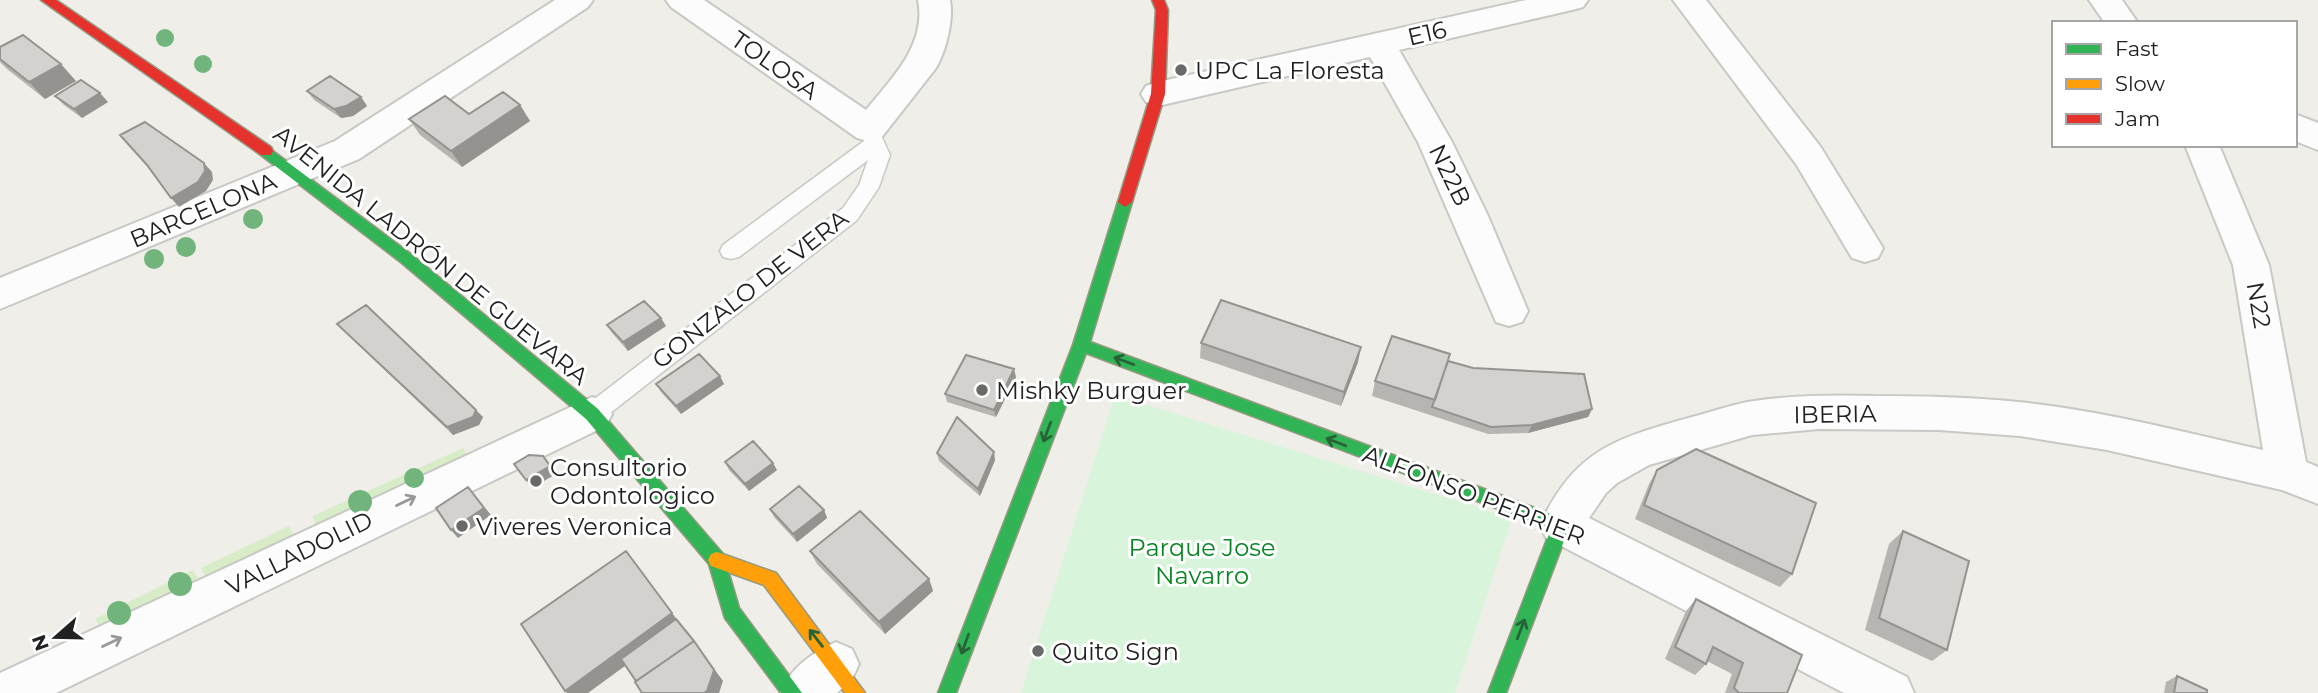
<svg xmlns="http://www.w3.org/2000/svg" width="2318" height="693" viewBox="0 0 2318 693" font-family="Montserrat,sans-serif">
<style>
.grass{fill:#d8ecc8}
.park{fill:#d8f5db}
.lines{fill:none;stroke-linecap:round;stroke-linejoin:round}
.lane-casing{stroke:#c8c8c5;stroke-width:3}
.street-casing{stroke:#c8c8c5;stroke-width:4}
.fast-casing{stroke:#959a80;stroke-width:3}
.slow-casing{stroke:#959a80;stroke-width:3}
.jam-casing{stroke:#959a80;stroke-width:3}
.lane{fill:#fdfcfc;fill-rule:evenodd}
.street{fill:#fdfcfc;fill-rule:evenodd}
.fast{fill:#30b455;fill-rule:evenodd}
.slow{fill:#ff9f0a;fill-rule:evenodd}
.jam{fill:#e5322d;fill-rule:evenodd}
.tree{fill:#71b47c}
.wall{fill:#b6b5b1}
.shaded-wall{fill:#949390}
.building{fill:#d4d2ce;stroke:#949390;stroke-width:2}
.oneway{stroke:#286338}
.oneway2{stroke:#9a9999}
.poi-dot{fill:#696967;stroke:#fff;stroke-width:2.5}
.labels{text-anchor:middle;dominant-baseline:central;stroke-width:6;stroke-linejoin:round;paint-order:stroke}
.street-label{font-size:24px;fill:#212121;stroke:#fff}
.poi-label{font-size:24px;fill:#212121;stroke:#fff;text-anchor:start}
.park-label{font-size:24px;fill:#0a8422;stroke:#fff}
</style>
<rect width="100%" height="100%" fill="#efeee9"/>
<!-- grass -->
<path class="grass" d="M 463,448 L 470,461 L 317,530 L 313,516 Z
M 289,526 L 295,537 L 207,579 L 201,568 Z
M 193,570 L 199,581 L 102,629 L 95,619 Z"/>
<!-- park -->
<path class="park" d="M 1115,395 L 1512,518 L 1455,693 L 1021,693 Z"/>
<g class="lines">
<defs>
<path id="lane" d="M 869,122 L 876,124 L 890,155 L 879,187 L 857,220 L 600,421 L 592,424 L 584,421 L 580,414 L 584,407 L 843,208 L 859,185 L 868,160 L 739,257 L 731,259 L 723,257 L 720,251 L 723,245 L 864,141 L 859,129 L 862,124 Z"/>
<path id="street" d="M 555,0 L 593,0 L 588,7 L 359,159 L 0,309 L 0,278 L 335,141 Z
M 666,0 L 704,0 L 866,110 C 891,79 927,45 918,0 L 950,0 C 954,19 946,51 936,68 L 881,138 L 869,141 L 857,138 L 671,7 Z
M 1526,0 L 1588,0 L 1583,7 L 1572,10 L 1399,50 L 1452,142 L 1488,216 L 1528,311 L 1522,322 L 1509,326 L 1496,322 L 1418,142 L 1370,57 L 1158,106 L 1146,102 L 1141,94 L 1146,86 L 1158,82 Z
M 1673,0 L 1706,0 L 1820,146 L 1883,248 L 1878,258 L 1865,262 L 1852,258 L 1796,164 Z
M 2089,0 L 2122,0 L 2138,23 L 2105,23 Z
M 2295,114 L 2318,123 L 2318,150 L 2295,141 Z
M 2185,145 L 2219,145 L 2269,265 L 2306,462 L 2318,467 L 2318,504 L 2282,490 L 2107,450 L 2020,436 L 1939,430 L 1819,429 L 1752,435 L 1649,465 L 1617,483 L 1606,493 L 1589,518 L 1907,677 L 1914,693 L 1844,693 L 1546,538 L 1540,525 C 1575,449 1617,438 1692,417 C 1712,412 1733,404 1754,401 C 1794,395 1835,395 1875,396 C 1923,396 1971,397 2018,402 C 2101,410 2182,432 2263,450 L 2233,265 Z
M 592,397 L 606,402 L 612,414 L 606,426 L 56,693 L 0,693 L 0,673 Z
M 836,642 L 852,649 L 859,664 L 852,679 L 837,693 L 780,693 C 790,669 812,652 836,642 Z"/>
<path id="fast" d="M 266,146 L 412,255 L 598,409 L 723,554 L 739,608 L 802,693 L 781,693 L 725,618 L 709,564 L 586,419 L 402,263 L 261,155 L 259,151 L 261,147 Z
M 1125,197 L 1132,202 L 1090,342 L 1567,520 L 1570,525 L 1506,693 L 1488,693 L 1551,529 L 1086,353 L 956,693 L 938,693 L 1073,345 L 1118,202 Z"/>
<path id="slow" d="M 717,552 L 776,573 L 865,693 L 845,693 L 764,585 L 711,566 L 708,560 L 711,554 Z"/>
<path id="jam" d="M 41,0 L 56,0 L 271,147 L 273,151 L 271,155 L 261,155 Z
M 1152,0 L 1164,0 L 1168,10 L 1165,94 L 1132,202 L 1125,207 L 1118,202 L 1151,94 L 1156,10 Z"/>
</defs>
<!-- lane casing -->
<use href="#lane" class="lane-casing"/>
<!-- street casing -->
<use href="#street" class="street-casing"/>
<!-- fast casing -->
<use href="#fast" class="fast-casing"/>
<!-- slow casing -->
<use href="#slow" class="slow-casing"/>
<!-- jam casing -->
<use href="#jam" class="jam-casing"/>
<!-- lane -->
<use href="#lane" class="lane"/>
<!-- street -->
<use href="#street" class="street"/>
<!-- fast -->
<use href="#fast" class="fast"/>
<!-- slow -->
<use href="#slow" class="slow"/>
<!-- jam -->
<use href="#jam" class="jam"/>
</g>
<!-- trees -->
<g class="tree">
<circle cx="165" cy="38" r="9"/>
<circle cx="203" cy="64" r="9"/>
<circle cx="253" cy="219" r="10"/>
<circle cx="186" cy="247" r="10"/>
<circle cx="154" cy="259" r="10"/>
<circle cx="414" cy="478" r="10"/>
<circle cx="360" cy="502" r="12"/>
<circle cx="180" cy="584" r="12"/>
<circle cx="119" cy="613" r="12"/>
</g>
<!-- wall -->
<path class="wall" d="M 0,47 L 76,81 L 45,99 L 7,69 L 0,62 Z
M 307,91 L 361,97 L 367,106 L 353,116 L 341,118 L 314,100 Z
M 55,96 L 108,102 L 82,118 L 64,105 Z
M 520,105 L 530,121 L 462,167 L 420,135 L 409,119 L 469,114 Z
M 337,324 L 483,417 L 479,425 L 453,435 L 345,332 Z
M 607,325 L 666,326 L 628,351 L 612,333 Z
M 1201,343 L 1358,362 L 1341,406 L 1200,358 Z
M 1016,377 L 996,417 L 947,402 L 945,394 Z
M 1375,381 L 1435,400 L 1592,409 L 1588,417 L 1528,433 L 1488,434 L 1430,415 L 1432,408 L 1430,415 L 1372,396 Z
M 656,384 L 724,384 L 681,414 L 661,392 Z
M 937,453 L 995,460 L 980,496 L 939,461 Z
M 725,462 L 777,470 L 749,491 L 729,470 Z
M 1657,470 L 1792,574 L 1780,587 L 1635,519 L 1649,484 Z
M 770,509 L 824,510 L 827,518 L 797,542 L 774,517 Z
M 1903,531 L 1947,650 L 1932,661 L 1865,630 L 1889,544 Z
M 810,551 L 929,579 L 933,591 L 885,634 L 817,564 Z
M 1696,599 L 1787,693 L 1725,693 L 1732,674 L 1707,661 L 1706,664 L 1695,675 L 1665,659 L 1686,611 Z
M 2177,676 L 2207,693 L 2164,693 L 2166,682 Z"/>
<!-- shaded-wall -->
<path class="shaded-wall" d="M 61,64 L 76,81 L 45,99 L 29,82 Z
M 100,93 L 108,102 L 82,118 L 74,109 Z
M 361,97 L 367,106 L 353,116 L 341,118 L 334,109 Z
M 520,105 L 530,121 L 462,167 L 451,151 Z
M 204,163 L 212,172 L 213,180 L 206,191 L 179,207 L 171,198 Z
M 661,318 L 666,326 L 628,351 L 623,342 Z
M 1361,347 L 1358,362 L 1341,406 L 1344,392 Z
M 1014,369 L 1016,377 L 996,417 L 994,410 Z
M 720,376 L 724,384 L 681,414 L 676,406 Z
M 1592,409 L 1588,417 L 1528,433 L 1532,425 Z
M 476,410 L 483,417 L 479,425 L 453,435 L 447,427 Z
M 994,452 L 995,460 L 980,496 L 978,489 Z
M 543,456 L 556,474 L 532,488 L 526,480 Z
M 773,463 L 777,470 L 749,491 L 745,484 Z
M 468,487 L 491,515 L 458,538 L 451,530 Z
M 824,510 L 827,518 L 797,542 L 793,534 Z
M 626,551 L 681,625 L 588,693 L 567,693 L 565,691 Z
M 929,579 L 933,591 L 885,634 L 879,622 Z
M 694,641 L 723,681 L 719,693 L 704,693 Z"/>
<!-- building -->
<path class="building" d="M 23,35 L 61,64 L 29,82 L 0,59 L 0,47 Z
M 330,76 L 361,97 L 346,106 L 334,109 L 307,91 Z
M 81,80 L 100,93 L 74,109 L 55,96 Z
M 503,92 L 520,105 L 451,151 L 409,119 L 445,96 L 469,114 Z
M 145,122 L 204,163 L 205,171 L 198,182 L 171,198 L 147,165 L 120,135 Z
M 1221,300 L 1361,347 L 1344,392 L 1201,343 Z
M 644,301 L 661,318 L 623,342 L 607,325 Z
M 366,305 L 476,410 L 473,417 L 447,427 L 337,324 Z
M 1392,336 L 1450,354 L 1435,400 L 1375,381 Z
M 699,354 L 720,376 L 676,406 L 656,384 Z
M 966,355 L 1014,369 L 994,410 L 945,394 Z
M 1448,361 L 1473,368 L 1584,374 L 1592,409 L 1532,425 L 1491,427 L 1432,407 Z
M 957,417 L 994,452 L 978,489 L 937,453 Z
M 753,441 L 773,463 L 745,484 L 725,462 Z
M 1696,449 L 1816,503 L 1792,574 L 1644,505 L 1657,470 Z
M 529,455 L 543,456 L 550,466 L 526,480 L 514,464 Z
M 799,486 L 824,510 L 793,534 L 770,509 Z
M 468,487 L 484,508 L 451,530 L 436,508 Z
M 860,511 L 929,579 L 879,622 L 810,551 Z
M 1903,531 L 1969,561 L 1947,650 L 1879,618 Z
M 626,551 L 672,613 L 565,691 L 521,624 Z
M 1696,599 L 1802,655 L 1787,693 L 1739,693 L 1734,688 L 1743,663 L 1713,647 L 1706,664 L 1675,647 Z
M 676,619 L 694,641 L 636,681 L 621,659 Z
M 694,641 L 714,670 L 707,691 L 704,693 L 642,693 L 635,682 Z
M 2177,676 L 2207,690 L 2207,693 L 2174,693 Z"/>
<!-- one-way arrows -->
<defs><path id="oneway-shaft" d="M-6 0H5M1.5-3L5.5 0L1.5 3" fill="none" stroke-width="1.6" stroke-linecap="round" stroke-linejoin="round" transform="scale(1.75)"/></defs>
<g class="oneway">
<use href="#oneway-shaft" transform="translate(1124 361) rotate(-160)"/>
<use href="#oneway-shaft" transform="translate(1047 432) rotate(111)"/>
<use href="#oneway-shaft" transform="translate(1336 442) rotate(-159)"/>
<use href="#oneway-shaft" transform="translate(1521 629) rotate(-69)"/>
<use href="#oneway-shaft" transform="translate(816 638) rotate(-128)"/>
<use href="#oneway-shaft" transform="translate(965 644) rotate(110)"/>
</g>
<g class="oneway2">
<use href="#oneway-shaft" transform="translate(406 501) rotate(-26)"/>
<use href="#oneway-shaft" transform="translate(112 642) rotate(-26)"/>
</g>
<!-- markers -->
<g class="poi-dot">
<circle cx="1181" cy="70" r="7"/>
<circle cx="982" cy="390" r="7"/>
<circle cx="536" cy="481" r="7"/>
<circle cx="462" cy="526" r="7"/>
<circle cx="1038" cy="651" r="7"/>
</g>
<g class="labels">
<!-- street labels -->
<g class="street-label">
<text transform="translate(1427 33) rotate(-13)">E16</text>
<text transform="translate(775 65) rotate(35)">TOLOSA</text>
<text transform="translate(1450 175) rotate(64)">N22B</text>
<text transform="translate(203 210) rotate(-23)">BARCELONA</text>
<text transform="translate(431 255) rotate(39)">AVENIDA LADRÓN DE GUEVARA</text>
<text transform="translate(750 289) rotate(-38)">GONZALO DE VERA</text>
<text transform="translate(2259 305) rotate(80)">N22</text>
<text transform="translate(1835 414) rotate(-1)">IBERIA</text>
<text transform="translate(1474 495) rotate(21)">ALFONSO PERRIER</text>
<text transform="translate(299 553) rotate(-26)">VALLADOLID</text>
</g>
<!-- poi labels -->
<g class="poi-label">
<text x="1195" y="70">UPC La Floresta</text>
<text x="996" y="390">Mishky Burguer</text>
<text x="550" y="467">Consultorio<tspan x="550" dy="28">Odontologico</tspan></text>
<text x="476" y="526">Viveres Veronica</text>
<text x="1052" y="651">Quito Sign</text>
</g>
<!-- park labels -->
<g class="park-label">
<text x="1202" y="547">Parque Jose<tspan x="1202" dy="28">Navarro</tspan></text>
</g>
</g>
<!-- legend -->
<rect x="2052" y="21" width="245" height="126" fill="#ffffff" stroke="#a6a6a6" stroke-width="2"/>
<rect x="2066" y="44" width="35" height="10" fill="#30b455" stroke="#a6a6a6" stroke-width="2"/>
<text x="2115" y="56" font-size="21" fill="#212121">Fast</text>
<rect x="2066" y="79" width="35" height="10" fill="#ff9f0a" stroke="#a6a6a6" stroke-width="2"/>
<text x="2115" y="91" font-size="21" fill="#212121">Slow</text>
<rect x="2066" y="114" width="35" height="10" fill="#e5322d" stroke="#a6a6a6" stroke-width="2"/>
<text x="2115" y="126" font-size="21" fill="#212121">Jam</text>
<!-- north arrow -->
<g transform="translate(56 637) rotate(250)" stroke="#ffffff" stroke-width="5" paint-order="stroke">
<path d="M0-5L12 26L0 18L-12 26Z" fill="#212121"/>
<text y="-10" font-size="19" font-weight="bold" text-anchor="middle" fill="#212121">N</text>
</g>
</svg>
